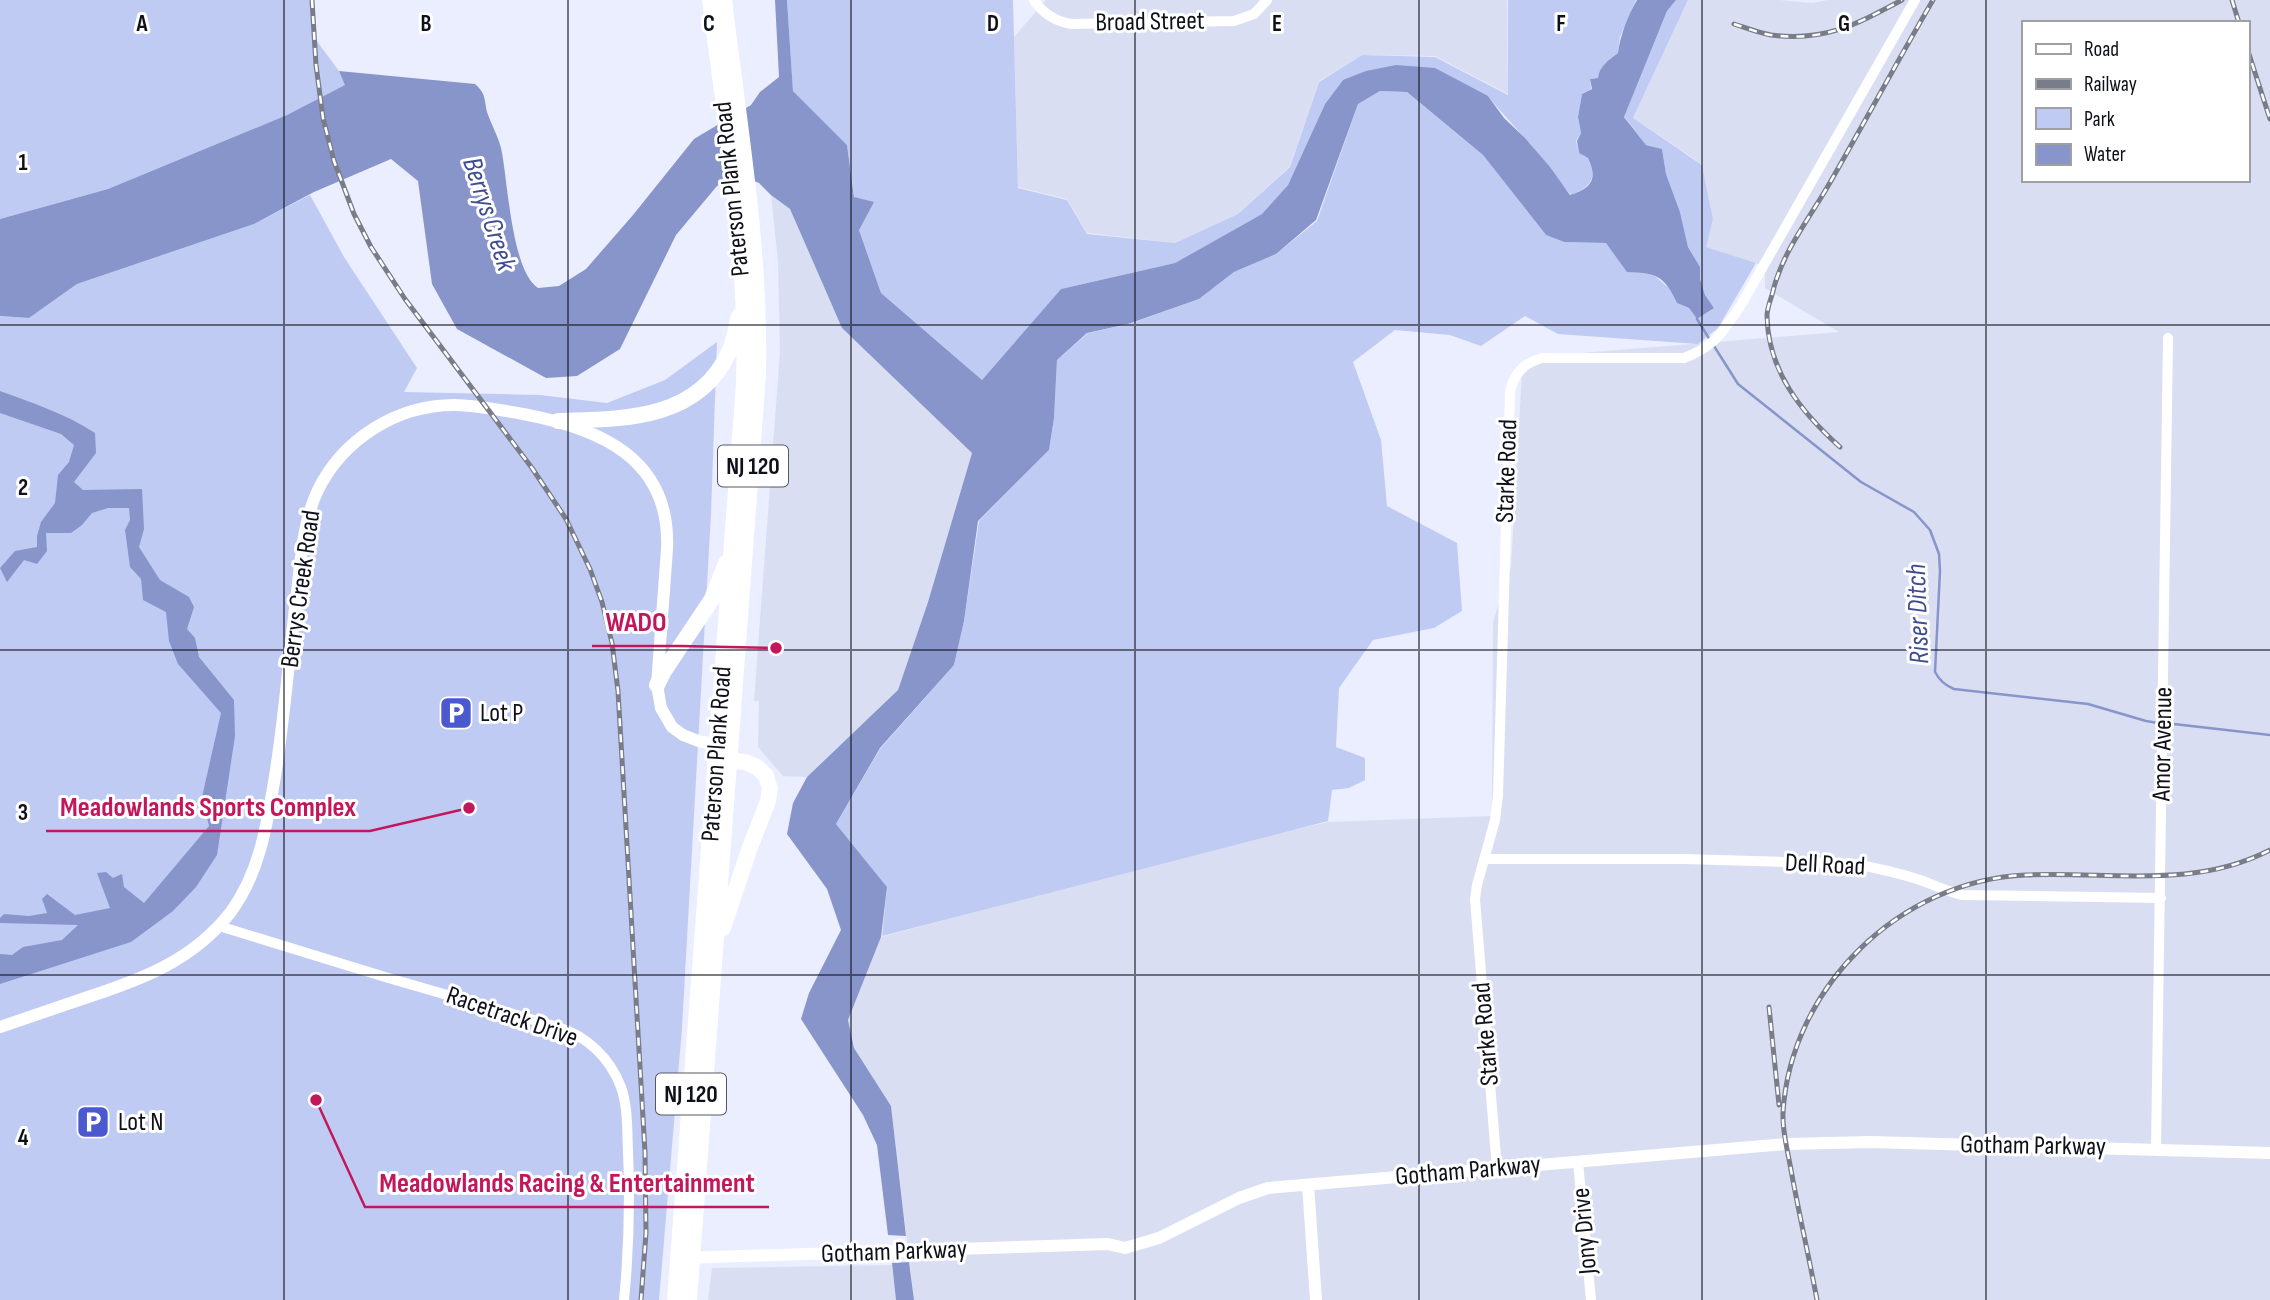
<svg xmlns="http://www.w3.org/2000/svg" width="2270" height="1300" viewBox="0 0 2270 1300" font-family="'Sofia Sans Condensed',sans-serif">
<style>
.built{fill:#d9def2;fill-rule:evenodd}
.green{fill:#c0cbf3}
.water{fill:#8795ca}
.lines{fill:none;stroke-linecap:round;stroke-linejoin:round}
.stream{stroke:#8795ca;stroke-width:2.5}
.minor{stroke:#fff;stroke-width:10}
.tertiary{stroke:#fff;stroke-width:12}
.primary{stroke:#fff;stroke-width:16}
.rail-casing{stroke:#797c89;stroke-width:5}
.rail{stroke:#fff;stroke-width:2.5;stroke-dasharray:8;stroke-linecap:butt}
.grid{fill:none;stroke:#0f111a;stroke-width:2;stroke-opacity:0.55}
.labels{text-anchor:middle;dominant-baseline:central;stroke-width:6;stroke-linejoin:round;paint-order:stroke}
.shield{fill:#fff;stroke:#57585f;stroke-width:2}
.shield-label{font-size:24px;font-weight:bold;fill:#0f111a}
.street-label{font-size:26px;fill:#0f111a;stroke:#fff}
.poi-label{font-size:26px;fill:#0f111a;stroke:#fff;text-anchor:start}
.water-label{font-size:28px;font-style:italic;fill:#404d90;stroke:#fff}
.grid-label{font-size:23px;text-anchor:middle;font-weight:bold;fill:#0f111a;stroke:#fff;stroke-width:6;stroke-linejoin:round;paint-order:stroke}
.leader{fill:none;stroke:#c2185b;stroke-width:2.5}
.callout-dot{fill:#c2185b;stroke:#fff;stroke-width:2.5}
.callout-label{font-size:28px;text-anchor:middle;font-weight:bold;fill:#c2185b;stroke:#fff;stroke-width:6;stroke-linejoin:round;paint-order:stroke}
</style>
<rect width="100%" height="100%" fill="#eaeefe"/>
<!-- built -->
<path class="built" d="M 1046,0 L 1507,0 L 1508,94 L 1435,56 L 1362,55 L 1319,81 L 1290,166 L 1238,214 L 1175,243 L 1087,233 L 1067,199 L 1018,187 L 1014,37 Z
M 1688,0 L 1779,0 L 1812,3 L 1828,0 L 2270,0 L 2270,1300 L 914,1300 L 891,1106 L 854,1048 L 848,1020 L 881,937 L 1227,845 L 1328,822 L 1492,816 L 1493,622 L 1511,567 L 1522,372 L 1545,356 L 1839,332 L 1765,288 L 1765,266 L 1705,247 L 1713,219 L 1702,164 L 1633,118 ZM 2023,23 L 2247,23 L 2247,180 L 2023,180 Z
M 771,195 L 790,209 L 842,328 L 972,453 L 928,602 L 898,690 L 807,777 L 783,776 L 758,747 L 759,701 L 754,701 L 780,352 L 778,261 Z
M 892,1265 L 896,1300 L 708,1300 L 712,1268 Z"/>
<!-- green -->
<path class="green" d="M 0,0 L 313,0 L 316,40 L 339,71 L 346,85 L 287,115 L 108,189 L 0,219 Z
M 787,0 L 1013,0 L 1018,188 L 1067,200 L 1087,234 L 1175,243 L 1238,214 L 1290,167 L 1319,82 L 1362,55 L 1435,57 L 1508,95 L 1508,0 L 1636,0 L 1620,37 L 1618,53 C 1609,60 1599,66 1598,78 L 1590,79 L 1591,89 L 1582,94 L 1578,117 L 1581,133 L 1576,141 L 1579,153 L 1588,158 C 1598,178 1591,187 1571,195 C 1557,179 1546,162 1532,147 C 1518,129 1502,114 1488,96 L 1343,80 L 1325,104 L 1288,185 L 1262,214 L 1175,263 L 1061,289 L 982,380 L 881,293 L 859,230 L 847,145 L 793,91 Z
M 1676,0 L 1688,0 L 1633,118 L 1702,165 L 1713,219 L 1706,247 L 1756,263 L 1718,328 L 1698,344 L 1558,334 L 1525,316 L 1481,346 L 1450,335 L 1395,330 L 1353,362 L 1381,440 L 1387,506 L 1457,543 L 1462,611 L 1434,628 L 1373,640 L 1339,688 L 1336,747 L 1365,758 L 1365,780 L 1349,788 L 1332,790 L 1328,821 L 882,936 L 887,887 L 836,824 L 880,749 L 954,665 L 964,621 L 979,521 L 1049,450 L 1054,418 L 1057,360 L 1088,333 L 1129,324 L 1199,299 L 1234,272 L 1276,254 L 1317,221 L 1358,104 L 1380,91 L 1407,92 L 1483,155 L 1546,235 L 1564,242 L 1606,243 L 1651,273 L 1669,288 L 1677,303 L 1689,308 L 1697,319 L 1714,308 L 1705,295 L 1700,279 L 1700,267 L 1688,247 L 1680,212 L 1666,174 L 1662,149 L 1646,145 L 1624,116 L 1667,11 Z
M 310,195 L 344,257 L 417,368 L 404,392 L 540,395 L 607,403 L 665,380 L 717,342 L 711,514 L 682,1028 L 659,1300 L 0,1300 L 0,316 L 29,318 L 77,284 L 254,224 Z"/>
<!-- water -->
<path class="water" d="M 775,0 L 787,0 L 793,91 L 847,145 L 854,197 L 874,202 L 859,230 L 881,293 L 982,380 L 1061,289 L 1175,263 L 1262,214 L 1288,185 L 1325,104 L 1343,80 L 1366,71 L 1396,65 L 1435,68 L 1488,96 L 1504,118 L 1524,137 L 1550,167 L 1570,195 C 1592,188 1598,179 1588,158 L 1579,153 L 1577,141 L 1581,133 L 1578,117 L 1582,94 L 1592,89 L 1590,79 L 1598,78 C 1599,66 1609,60 1618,53 C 1620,36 1628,15 1637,0 L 1676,0 L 1667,11 L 1624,117 L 1646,145 L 1662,149 L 1666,174 L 1680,212 L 1688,247 L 1700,267 L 1700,279 L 1705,295 L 1714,308 L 1697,319 L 1689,308 L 1677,303 C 1664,275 1656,273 1627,272 L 1606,243 L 1564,242 L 1546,235 L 1483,155 L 1407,92 L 1380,91 L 1358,104 L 1316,220 L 1276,254 L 1234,272 L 1199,299 L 1128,324 L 1087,333 L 1057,360 L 1054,418 L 1049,450 L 978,521 L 964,621 L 954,665 L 880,748 L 836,824 L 887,887 L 881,937 L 848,1020 L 854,1048 L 891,1106 L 906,1236 L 888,1235 L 877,1145 L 863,1115 L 801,1019 L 809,993 L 841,930 L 827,889 L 787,834 L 793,803 L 807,777 L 898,690 L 928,602 L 972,453 L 842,328 L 790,209 L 771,195 L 759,183 L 740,175 L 717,186 L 676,235 L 620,349 L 577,376 L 546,378 L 457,329 L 432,284 L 418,181 L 391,159 L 314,192 L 254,224 L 77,284 L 29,318 L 0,316 L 0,219 L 108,189 L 287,115 L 345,85 L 339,71 L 475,84 C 486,94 484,98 487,112 C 491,124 498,136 501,148 C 508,180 511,270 538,288 L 559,286 L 586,269 L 633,215 L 694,139 L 751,105 L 760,92 L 779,77 Z
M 0,391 C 33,403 66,414 95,433 L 96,453 L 74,482 L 83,490 L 142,489 L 144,529 L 139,547 L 160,580 L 189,597 L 194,607 L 187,629 L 195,638 L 199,657 L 234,700 L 235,736 L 217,855 L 196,887 L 173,911 L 131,942 L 0,984 L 0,954 L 12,955 L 23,947 L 62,940 L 78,925 L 0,923 L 0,918 L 4,914 L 29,916 L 47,913 L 42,899 L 47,894 L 75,915 L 110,908 L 97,873 L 106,872 L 113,878 L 122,874 L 124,887 L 144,903 L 209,826 L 202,797 L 221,713 L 178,664 L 169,641 L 166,612 L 143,600 L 141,579 L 130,567 L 125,530 L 130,520 L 129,508 L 108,508 L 92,513 L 82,525 L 71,533 L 46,533 L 47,551 L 37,564 L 24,560 L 7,582 L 0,568 L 15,551 L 37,547 L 37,536 L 41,522 L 55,503 L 58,475 L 69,462 L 74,445 L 61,434 L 0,413 Z
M 909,1262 L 914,1300 L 896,1300 L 892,1263 Z"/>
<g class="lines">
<!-- stream -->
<path class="stream" d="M 1697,319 L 1710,340
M 1714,346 L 1738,384 L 1861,482 L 1914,512 L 1930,530 L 1939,554 L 1940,571 L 1935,672 C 1940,681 1945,685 1954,689 L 2088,704 L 2146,721 L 2158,723
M 2165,723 L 2270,735"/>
<!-- minor -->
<path class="minor" d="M 1034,0 C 1043,14 1055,21 1071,24 L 1234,21 L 1254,14 L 1267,0
M 1484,859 L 1683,859 L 1854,864 C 1877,868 1899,873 1920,880 C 1935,885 1948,892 1963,895 L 2161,898
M 219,926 L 385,977 L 558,1027 C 587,1036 610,1058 621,1087 C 628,1107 627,1129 628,1151 C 630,1201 629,1250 624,1300
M 2156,1149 L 2168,338
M 1578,1162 L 1591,1300
M 1497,1169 L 1475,899 L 1477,885 L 1495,820 L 1498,796 L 1510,392 C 1514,373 1524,363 1542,358 L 1684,358 C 1716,346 1723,331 1741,305 L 1915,0"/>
<!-- tertiary -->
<path class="tertiary" d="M 0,1027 C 29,1017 59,1007 88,997 C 143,979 193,960 230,913 C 260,873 267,824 275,776 C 285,715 289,654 297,592 C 301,558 303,521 318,490 C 343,439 397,405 454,405 C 476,405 500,410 523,414 C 599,428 671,458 667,549 L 657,685 L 661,708 L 672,727 L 683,735 L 701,742 L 723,744
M 1308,1185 L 1316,1300
M 683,1258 L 1108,1244 L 1125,1248 L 1159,1238 L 1239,1198 L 1268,1188 L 1787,1144 L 1870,1142 L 2270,1153"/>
<!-- primary -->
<path class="primary" d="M 558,421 C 621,419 698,421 729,352 C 734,341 736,328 739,316
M 657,685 L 664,671 L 712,599 L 726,563
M 720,759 L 745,762 L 757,767 L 766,776 L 770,789 L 768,801 L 749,850 L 723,928
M 675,1300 L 744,384 C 748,255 726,128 710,0
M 689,1300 L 758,375 C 761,249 739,125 724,0"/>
<defs>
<path id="rail" d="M 312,0 L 316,65 L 323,118 L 334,161 L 354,214 L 371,247 L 405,299 L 532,468 L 566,519 L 590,569 L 602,602 L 612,643 L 618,691 L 645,1152 L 646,1233 L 641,1300
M 2232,0 L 2239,23
M 1734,24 C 1746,28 1759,33 1771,35 C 1825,42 1857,24 1902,0
M 2247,48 L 2270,119
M 1840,447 C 1801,412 1768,371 1767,316 C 1767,309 1770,301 1772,295 C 1781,254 1807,222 1828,186 C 1863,125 1897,62 1933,0
M 1769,1007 L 1779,1105
M 1817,1300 C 1809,1257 1799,1214 1791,1170 C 1788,1152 1782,1131 1783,1113 C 1790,987 1901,880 2026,875 C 2109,871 2193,890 2270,850"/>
</defs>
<!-- rail casing -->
<use href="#rail" class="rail-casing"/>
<!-- rail -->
<use href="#rail" class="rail"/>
</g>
<!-- grid -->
<path class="grid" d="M 284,0 L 284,1300M 568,0 L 568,1300M 851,0 L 851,1300M 1135,0 L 1135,1300M 1419,0 L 1419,1300M 1702,0 L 1702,1300M 1986,0 L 1986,1300M 0,325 L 2270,325M 0,650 L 2270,650M 0,975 L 2270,975"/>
<!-- icons -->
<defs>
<symbol id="parking-square" viewBox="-11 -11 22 22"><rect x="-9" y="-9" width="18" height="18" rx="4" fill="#4b59cf" stroke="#fff"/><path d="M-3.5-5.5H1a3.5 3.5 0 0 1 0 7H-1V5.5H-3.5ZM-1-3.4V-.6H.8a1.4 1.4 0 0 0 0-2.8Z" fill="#fff"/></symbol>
</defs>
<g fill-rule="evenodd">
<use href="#parking-square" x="437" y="694" width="38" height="38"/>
<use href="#parking-square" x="74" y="1103" width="38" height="38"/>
</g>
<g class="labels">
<!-- shield labels -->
<g class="shield">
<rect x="718" y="445.5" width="70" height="41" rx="5"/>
<rect x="656" y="1073.5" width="70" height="41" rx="5"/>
</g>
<g class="shield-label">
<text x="753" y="466">NJ 120</text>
<text x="691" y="1094">NJ 120</text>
</g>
<!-- street labels -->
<g class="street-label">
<text transform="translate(1150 22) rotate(-1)">Broad Street</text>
<text transform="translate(732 189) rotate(-96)">Paterson Plank Road</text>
<text transform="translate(1507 471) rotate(-88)">Starke Road</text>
<text transform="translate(301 589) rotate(-82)">Berrys Creek Road</text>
<text transform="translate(2163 744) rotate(-89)">Amor Avenue</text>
<text transform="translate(717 754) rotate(-86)">Paterson Plank Road</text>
<text transform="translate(1825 865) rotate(3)">Dell Road</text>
<text transform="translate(512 1017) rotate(19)">Racetrack Drive</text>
<text transform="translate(1486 1034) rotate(-95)">Starke Road</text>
<text transform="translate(2033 1146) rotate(1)">Gotham Parkway</text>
<text transform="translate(1468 1171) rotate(-5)">Gotham Parkway</text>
<text transform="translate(1585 1231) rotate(-95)">Jony Drive</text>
<text transform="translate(894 1252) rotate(-2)">Gotham Parkway</text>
</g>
<!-- poi labels -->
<g class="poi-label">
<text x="480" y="713">Lot P</text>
<text x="118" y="1122">Lot N</text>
</g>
<!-- water labels -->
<g class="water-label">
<text transform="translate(489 214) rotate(72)">Berrys Creek</text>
<text transform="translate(1918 614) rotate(-92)">Riser Ditch</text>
</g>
</g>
<g class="grid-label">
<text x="142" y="31">A</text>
<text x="426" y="31">B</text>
<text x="709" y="31">C</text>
<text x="993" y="31">D</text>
<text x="1277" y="31">E</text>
<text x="1561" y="31">F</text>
<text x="1844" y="31">G</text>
<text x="23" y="170">1</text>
<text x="23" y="495">2</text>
<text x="23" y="820">3</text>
<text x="23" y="1145">4</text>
</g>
<!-- callouts -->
<path class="leader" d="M776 648L681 646H592M469 808L370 831H46M316 1100L365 1207H769"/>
<g class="callout-dot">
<circle cx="776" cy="648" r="7"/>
<circle cx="469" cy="808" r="7"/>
<circle cx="316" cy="1100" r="7"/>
</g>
<g class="callout-label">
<text x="636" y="631">WADO</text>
<text x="208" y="816">Meadowlands Sports Complex</text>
<text x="567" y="1192">Meadowlands Racing &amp; Entertainment</text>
</g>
<!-- legend -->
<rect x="2022" y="21" width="228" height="161" fill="#ffffff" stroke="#9fa0a3" stroke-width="2"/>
<rect x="2036" y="44" width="35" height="10" fill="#ffffff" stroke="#9fa0a3" stroke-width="2"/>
<text x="2084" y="56" font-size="21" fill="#0f111a">Road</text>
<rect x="2036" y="79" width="35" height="10" fill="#797c89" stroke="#9fa0a3" stroke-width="2"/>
<text x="2084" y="91" font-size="21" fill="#0f111a">Railway</text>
<rect x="2036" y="108" width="35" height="21" fill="#c0cbf3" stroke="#9fa0a3" stroke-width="2"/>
<text x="2084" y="126" font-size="21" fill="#0f111a">Park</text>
<rect x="2036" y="144" width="35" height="21" fill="#8795ca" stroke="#9fa0a3" stroke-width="2"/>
<text x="2084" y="161" font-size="21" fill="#0f111a">Water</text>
</svg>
